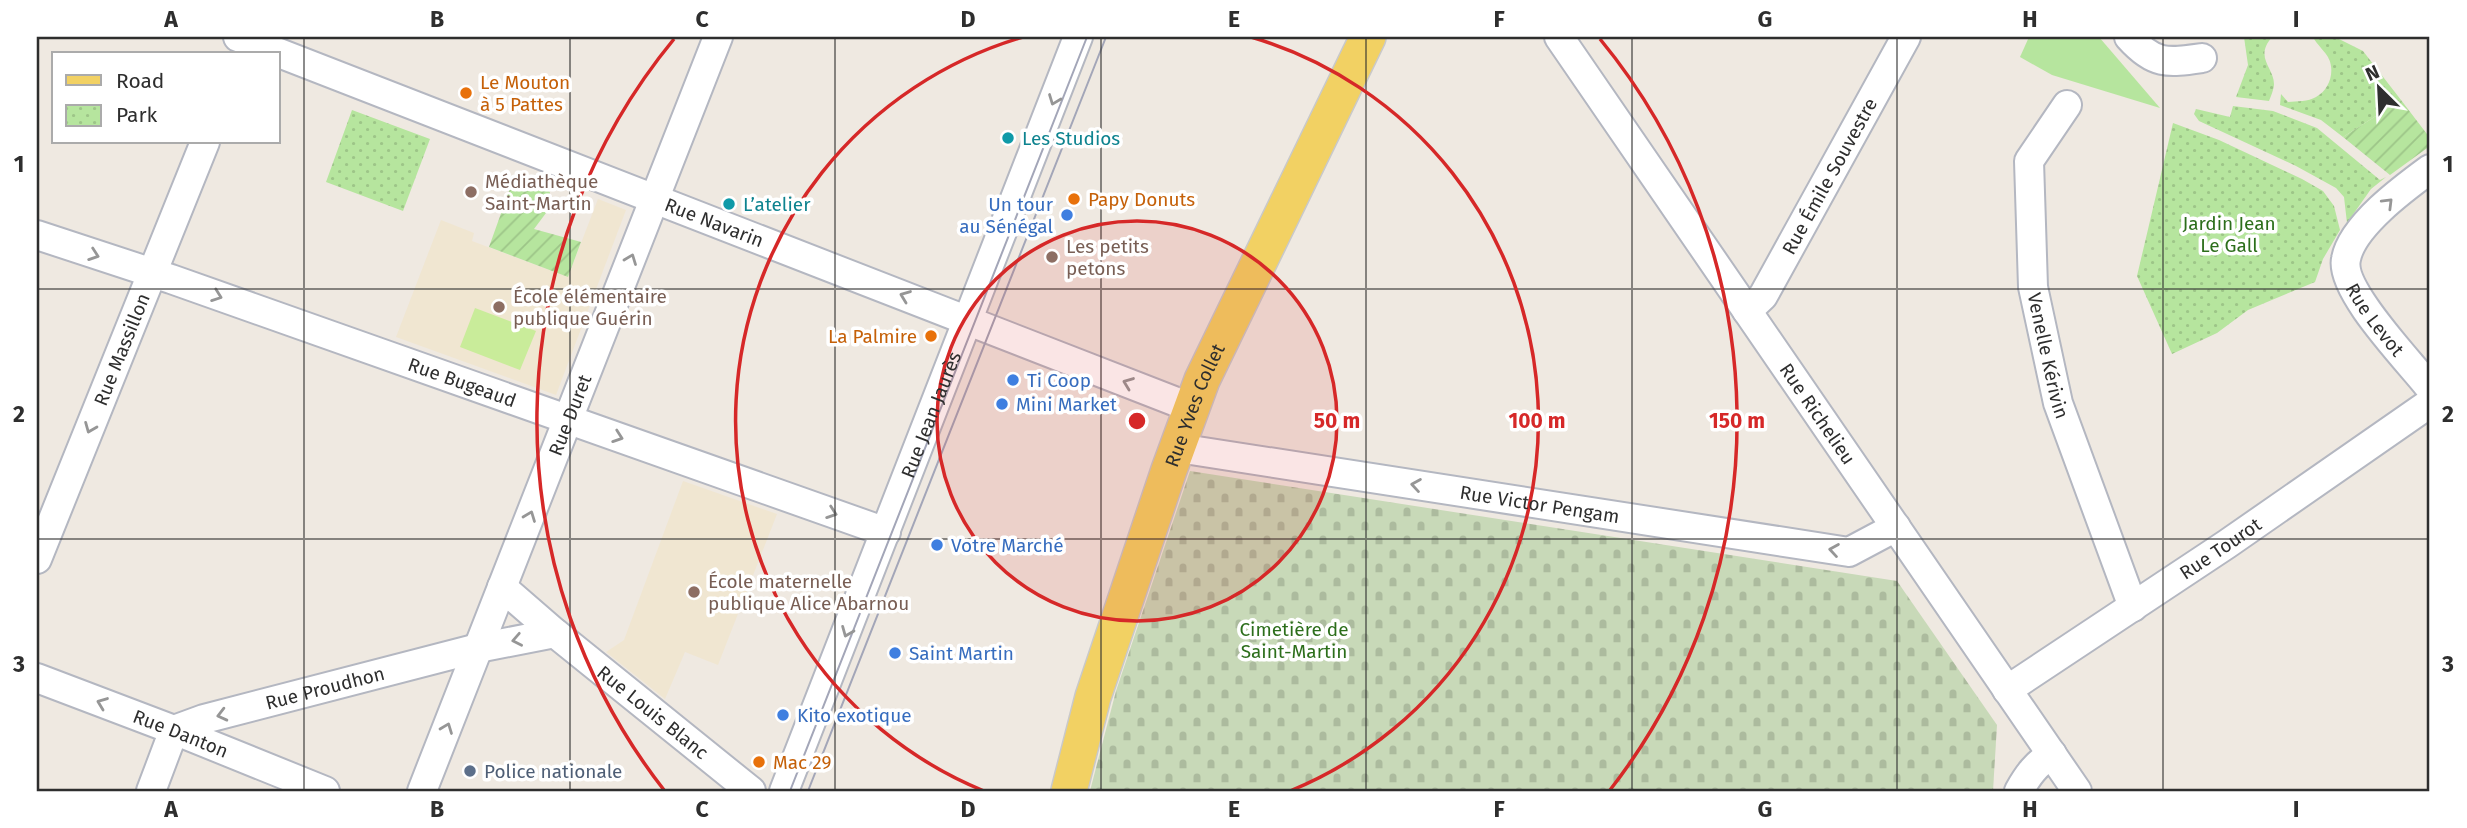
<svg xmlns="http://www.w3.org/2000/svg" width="2467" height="828" viewBox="0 0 2467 828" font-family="'Fira Sans',sans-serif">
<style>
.education{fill:#f0e6d1}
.grass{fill:#b6e59e}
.cemetery{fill:url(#cemetery-stones)}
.park{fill:url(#park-dots)}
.garden{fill:url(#garden-furrows)}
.pitch{fill:#c9ec9a}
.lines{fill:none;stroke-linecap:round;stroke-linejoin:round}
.minor-casing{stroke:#b4b7c1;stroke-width:32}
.major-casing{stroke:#c9c9c9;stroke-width:38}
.minor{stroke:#fff;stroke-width:28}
.major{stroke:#f2d163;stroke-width:35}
.tram{stroke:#a3a6b8;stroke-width:2}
.oneway{stroke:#969696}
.grid{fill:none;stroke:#2e2e2e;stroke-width:2;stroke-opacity:0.55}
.ring{fill:none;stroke:#d62828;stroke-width:3.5}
.food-dot{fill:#e8710a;stroke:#fff;stroke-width:2.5}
.culture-dot{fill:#0f9aa8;stroke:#fff;stroke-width:2.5}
.education-dot{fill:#8d6e63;stroke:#fff;stroke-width:2.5}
.shop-dot{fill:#3f7fe0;stroke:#fff;stroke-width:2.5}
.service-dot{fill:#5c6f8a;stroke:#fff;stroke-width:2.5}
.labels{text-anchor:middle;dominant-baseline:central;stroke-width:7;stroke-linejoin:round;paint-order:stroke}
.food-label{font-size:19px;fill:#c56008;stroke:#fff;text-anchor:start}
.culture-label{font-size:19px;fill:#0d838f;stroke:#fff;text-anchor:start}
.street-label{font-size:19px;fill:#2e2e2e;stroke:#fff}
.education-label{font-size:19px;fill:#785e54;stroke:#fff;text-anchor:start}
.shop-label{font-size:19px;fill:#366cbe;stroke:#fff;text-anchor:start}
.park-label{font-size:19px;fill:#2c6e1b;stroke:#fff}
.service-label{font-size:19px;fill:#4e5e75;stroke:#fff;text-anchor:start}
.centre{fill:#d62828;stroke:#fff;stroke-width:3.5}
.ring-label{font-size:21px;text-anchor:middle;font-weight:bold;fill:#d62828;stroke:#fff;stroke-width:7;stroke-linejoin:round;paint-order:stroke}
.neatline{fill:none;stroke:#2e2e2e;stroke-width:2.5}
.grid-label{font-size:23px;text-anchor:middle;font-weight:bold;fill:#2e2e2e}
</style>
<defs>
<pattern id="cemetery-stones" width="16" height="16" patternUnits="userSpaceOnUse" patternTransform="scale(1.75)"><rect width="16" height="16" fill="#c8d9b8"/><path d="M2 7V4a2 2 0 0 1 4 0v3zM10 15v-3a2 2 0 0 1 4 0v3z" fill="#acbb9e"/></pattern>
<pattern id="park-dots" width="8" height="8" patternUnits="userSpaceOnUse" patternTransform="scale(1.75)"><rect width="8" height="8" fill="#b6e59e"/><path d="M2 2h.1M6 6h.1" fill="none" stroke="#9dc588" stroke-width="1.8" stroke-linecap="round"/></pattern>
<pattern id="garden-furrows" width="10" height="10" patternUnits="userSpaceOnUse" patternTransform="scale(1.75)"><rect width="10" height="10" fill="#b6e59e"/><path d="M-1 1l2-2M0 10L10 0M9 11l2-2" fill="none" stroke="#9dc588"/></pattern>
</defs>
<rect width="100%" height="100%" fill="#efe9e1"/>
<!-- education -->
<path class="education" d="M 598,199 L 626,210 L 556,395 L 396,337 L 441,220 L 474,233 L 472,241 L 568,277 Z
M 683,481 L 777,514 L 718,665 L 685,652 L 665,699 L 606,652 L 624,640 Z"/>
<!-- grass -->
<path class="grass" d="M 2029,37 L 2099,37 L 2160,108 L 2052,75 L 2020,57 Z"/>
<!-- cemetery -->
<path class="cemetery" d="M 1190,471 L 1897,581 L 1997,725 L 1993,791 L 1090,791 L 1116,691 Z"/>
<!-- park -->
<path class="park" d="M 2244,37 L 2272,37 C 2254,58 2274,67 2274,84 C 2274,89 2271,96 2269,101 L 2236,97 L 2248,65 Z
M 2313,37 L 2335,37 L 2363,51 L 2401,100 L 2343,137 L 2321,120 L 2280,105 L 2281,94 L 2288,102 C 2297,101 2308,102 2316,97 C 2329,90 2335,73 2329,59 C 2325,51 2317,45 2313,37 Z
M 2233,106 L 2273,111 L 2317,128 L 2380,180 L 2386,177 L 2371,189 L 2347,223 L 2344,197 L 2336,188 L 2296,166 L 2199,121 L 2194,114 L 2196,109 L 2230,117 Z
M 352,110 L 430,139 L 403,211 L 326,182 Z
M 2173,123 L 2219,140 L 2302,179 L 2323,191 L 2334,206 L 2340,230 L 2323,259 L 2315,282 L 2248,310 L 2217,333 L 2172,354 L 2137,276 Z"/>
<!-- garden -->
<path class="garden" d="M 2401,100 L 2430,138 L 2430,146 L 2390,175 L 2343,137 Z
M 514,177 L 550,192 L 546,213 L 534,229 L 581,242 L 568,277 L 489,247 Z"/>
<!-- pitch -->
<path class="pitch" d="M 475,308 L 536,331 L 520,370 L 460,347 Z"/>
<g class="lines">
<defs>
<g id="minor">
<path id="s1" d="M 238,37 L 1192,408"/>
<path id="s2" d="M 1559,37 L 2077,791"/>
<path d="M 2129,37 C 2154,65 2167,63 2202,58"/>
<path id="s3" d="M 2067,105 L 2029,161 L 2033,287 L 2058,403 L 2133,607"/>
<path id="s4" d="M 2430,169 C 2404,188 2352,226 2346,259 C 2339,290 2410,362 2430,388"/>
<path id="s5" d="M 37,235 L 171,279 L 886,532"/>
<path id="s6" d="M 1747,311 L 1763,296 L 1906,37"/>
<path id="s7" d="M 1178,448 L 1849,552 L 1896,527"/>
<path id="s8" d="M 37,559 L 205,142"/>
<path id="s9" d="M 502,587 L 555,633 L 751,791"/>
<path id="s10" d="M 37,678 L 174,730 L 325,791"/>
<path id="s11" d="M 2007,690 L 2227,544 L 2430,403"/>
<path id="s12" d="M 151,791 L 174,730 L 204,719 L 478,648 L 555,633"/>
<path id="s13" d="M 422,791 L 718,37"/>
<path id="s14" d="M 784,791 L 1078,37"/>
<path d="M 2019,791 C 2028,775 2036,764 2052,754"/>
</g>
<g id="major">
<path id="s15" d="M 1069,791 L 1093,697 L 1169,470 L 1202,380 L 1368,37"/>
</g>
</defs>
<!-- minor casing -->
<use href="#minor" class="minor-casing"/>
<!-- major casing -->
<use href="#major" class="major-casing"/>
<!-- minor -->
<use href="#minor" class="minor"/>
<!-- major -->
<use href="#major" class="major"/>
<!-- tram -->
<path class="tram" d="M 790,791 L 1087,37
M 808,791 L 1106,37"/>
</g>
<!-- one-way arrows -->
<defs><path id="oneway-chevron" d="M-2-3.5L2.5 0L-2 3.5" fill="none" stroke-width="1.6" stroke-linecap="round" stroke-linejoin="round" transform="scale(1.75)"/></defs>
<g class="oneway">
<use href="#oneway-chevron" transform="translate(1054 100) rotate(111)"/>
<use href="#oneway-chevron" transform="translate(2388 203) rotate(-45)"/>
<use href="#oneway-chevron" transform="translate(94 255) rotate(19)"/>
<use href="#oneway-chevron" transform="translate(631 259) rotate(-69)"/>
<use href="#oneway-chevron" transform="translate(217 296) rotate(20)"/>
<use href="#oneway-chevron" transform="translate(905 296) rotate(-159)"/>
<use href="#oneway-chevron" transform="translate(1128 383) rotate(-159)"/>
<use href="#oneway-chevron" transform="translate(90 428) rotate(112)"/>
<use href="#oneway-chevron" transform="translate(618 437) rotate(19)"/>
<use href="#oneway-chevron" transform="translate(1416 485) rotate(-171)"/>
<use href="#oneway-chevron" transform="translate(832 513) rotate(19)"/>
<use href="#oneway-chevron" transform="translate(530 516) rotate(-69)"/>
<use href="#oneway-chevron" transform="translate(1834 550) rotate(-171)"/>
<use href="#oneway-chevron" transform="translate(847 632) rotate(112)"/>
<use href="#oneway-chevron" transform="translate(517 640) rotate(169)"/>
<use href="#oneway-chevron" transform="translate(102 703) rotate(-159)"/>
<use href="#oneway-chevron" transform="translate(222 715) rotate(166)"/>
<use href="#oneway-chevron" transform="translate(447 728) rotate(-69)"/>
</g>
<!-- grid -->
<path class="grid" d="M 304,37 L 304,791M 570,37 L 570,791M 835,37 L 835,791M 1101,37 L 1101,791M 1366,37 L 1366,791M 1632,37 L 1632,791M 1897,37 L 1897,791M 2163,37 L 2163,791M 37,289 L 2430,289M 37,539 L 2430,539"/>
<!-- distance rings -->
<circle cx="1137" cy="421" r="200" fill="#d62828" fill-opacity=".12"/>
<g class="ring">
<circle cx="1137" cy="421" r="200"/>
<path d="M984 791A400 400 0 0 1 1023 37M1251 37A400 400 0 0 1 1290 791"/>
<path d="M664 790A600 600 0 0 1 674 39M1600 39A600 600 0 0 1 1610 790"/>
</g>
<!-- markers -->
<g class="food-dot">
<circle cx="466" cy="93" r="7"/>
<circle cx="1074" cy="199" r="7"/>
<circle cx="931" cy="336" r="7"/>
<circle cx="759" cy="762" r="7"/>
</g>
<g class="culture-dot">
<circle cx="1008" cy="138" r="7"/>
<circle cx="729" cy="204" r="7"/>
</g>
<g class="education-dot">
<circle cx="471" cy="192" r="7"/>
<circle cx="1052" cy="257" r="7"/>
<circle cx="499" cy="307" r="7"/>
<circle cx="694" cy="592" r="7"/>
</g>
<g class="shop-dot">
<circle cx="1067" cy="215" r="7"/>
<circle cx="1013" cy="380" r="7"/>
<circle cx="1002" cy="404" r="7"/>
<circle cx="937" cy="545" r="7"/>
<circle cx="895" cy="653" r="7"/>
<circle cx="783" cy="715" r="7"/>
</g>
<circle class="service-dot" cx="470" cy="771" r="7"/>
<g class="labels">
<!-- food labels -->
<g class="food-label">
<text x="480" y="82">Le Mouton<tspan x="480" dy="22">à 5 Pattes</tspan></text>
<text x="1088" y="199">Papy Donuts</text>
<text x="917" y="336" text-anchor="end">La Palmire</text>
<text x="773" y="762">Mac 29</text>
</g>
<!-- culture labels -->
<g class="culture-label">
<text x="1022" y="138">Les Studios</text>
<text x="743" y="204">L’atelier</text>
</g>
<!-- street labels -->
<g class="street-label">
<text stroke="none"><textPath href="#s6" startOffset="159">Rue Émile Souvestre</textPath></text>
<text stroke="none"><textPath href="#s1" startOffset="511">Rue Navarin</textPath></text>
<text stroke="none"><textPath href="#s4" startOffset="194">Rue Levot</textPath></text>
<text stroke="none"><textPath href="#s8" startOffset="226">Rue Massillon</textPath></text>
<text stroke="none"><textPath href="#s3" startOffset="264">Venelle Kérivin</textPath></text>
<text stroke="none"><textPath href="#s5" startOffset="450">Rue Bugeaud</textPath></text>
<text stroke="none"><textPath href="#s15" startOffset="406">Rue Yves Collet</textPath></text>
<text stroke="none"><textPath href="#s13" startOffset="404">Rue Duret</textPath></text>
<text stroke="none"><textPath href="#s14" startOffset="404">Rue Jean Jaurès</textPath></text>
<text stroke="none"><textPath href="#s2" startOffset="457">Rue Richelieu</textPath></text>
<text stroke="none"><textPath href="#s7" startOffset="366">Rue Victor Pengam</textPath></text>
<text stroke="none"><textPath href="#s11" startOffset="256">Rue Tourot</textPath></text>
<text stroke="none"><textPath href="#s12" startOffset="222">Rue Proudhon</textPath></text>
<text stroke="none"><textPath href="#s9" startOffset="196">Rue Louis Blanc</textPath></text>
<text stroke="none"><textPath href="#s10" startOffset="154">Rue Danton</textPath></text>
</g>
<!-- education labels -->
<g class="education-label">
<text x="485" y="181">Médiathèque<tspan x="485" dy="22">Saint-Martin</tspan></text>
<text x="1066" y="246">Les petits<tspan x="1066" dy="22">petons</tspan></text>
<text x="513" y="296">École élémentaire<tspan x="513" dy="22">publique Guérin</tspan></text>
<text x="708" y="581">École maternelle<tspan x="708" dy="22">publique Alice Abarnou</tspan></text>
</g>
<!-- shop labels -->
<g class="shop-label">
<text x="1053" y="204" text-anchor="end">Un tour<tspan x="1053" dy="22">au Sénégal</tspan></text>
<text x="1027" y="380">Ti Coop</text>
<text x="1016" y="404">Mini Market</text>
<text x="951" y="545">Votre Marché</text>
<text x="909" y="653">Saint Martin</text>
<text x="797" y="715">Kito exotique</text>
</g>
<!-- park labels -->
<g class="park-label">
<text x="2229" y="223">Jardin Jean<tspan x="2229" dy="22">Le Gall</tspan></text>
<text x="1294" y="629">Cimetière de<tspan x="1294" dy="22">Saint-Martin</tspan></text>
</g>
<!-- service labels -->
<g class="service-label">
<text x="484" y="771">Police nationale</text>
</g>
</g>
<circle cx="1137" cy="421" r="10" class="centre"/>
<g class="ring-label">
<text x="1337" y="428">50 m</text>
<text x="1537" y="428">100 m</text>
<text x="1737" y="428">150 m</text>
</g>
<!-- border -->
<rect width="2467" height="828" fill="none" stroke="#ffffff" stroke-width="77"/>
<!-- legend -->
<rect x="52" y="52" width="228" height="91" fill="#ffffff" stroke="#ababab" stroke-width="2"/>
<rect x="66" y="75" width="35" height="10" fill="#f2d163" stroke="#ababab" stroke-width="2"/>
<text x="116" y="88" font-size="21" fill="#2e2e2e">Road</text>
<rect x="66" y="105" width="35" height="21" fill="url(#park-dots)" stroke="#ababab" stroke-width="2"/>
<text x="116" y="122" font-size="21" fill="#2e2e2e">Park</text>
<!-- north arrow -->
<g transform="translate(2379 88) rotate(336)" stroke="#ffffff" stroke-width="5" paint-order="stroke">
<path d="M0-5L12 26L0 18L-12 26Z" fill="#2e2e2e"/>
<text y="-10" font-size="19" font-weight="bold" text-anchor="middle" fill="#2e2e2e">N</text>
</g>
<rect x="38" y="38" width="2390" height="752" class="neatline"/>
<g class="grid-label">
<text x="171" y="27">A</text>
<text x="437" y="27">B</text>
<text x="702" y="27">C</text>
<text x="968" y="27">D</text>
<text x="1234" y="27">E</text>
<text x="1499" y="27">F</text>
<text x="1765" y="27">G</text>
<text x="2030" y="27">H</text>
<text x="2296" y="27">I</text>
<text x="19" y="172">1</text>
<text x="2448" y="172">1</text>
<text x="19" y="422">2</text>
<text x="2448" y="422">2</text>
<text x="19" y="672">3</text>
<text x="2448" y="672">3</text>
<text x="171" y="817">A</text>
<text x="437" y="817">B</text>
<text x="702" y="817">C</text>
<text x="968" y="817">D</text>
<text x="1234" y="817">E</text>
<text x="1499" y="817">F</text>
<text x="1765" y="817">G</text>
<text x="2030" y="817">H</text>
<text x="2296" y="817">I</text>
</g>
</svg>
